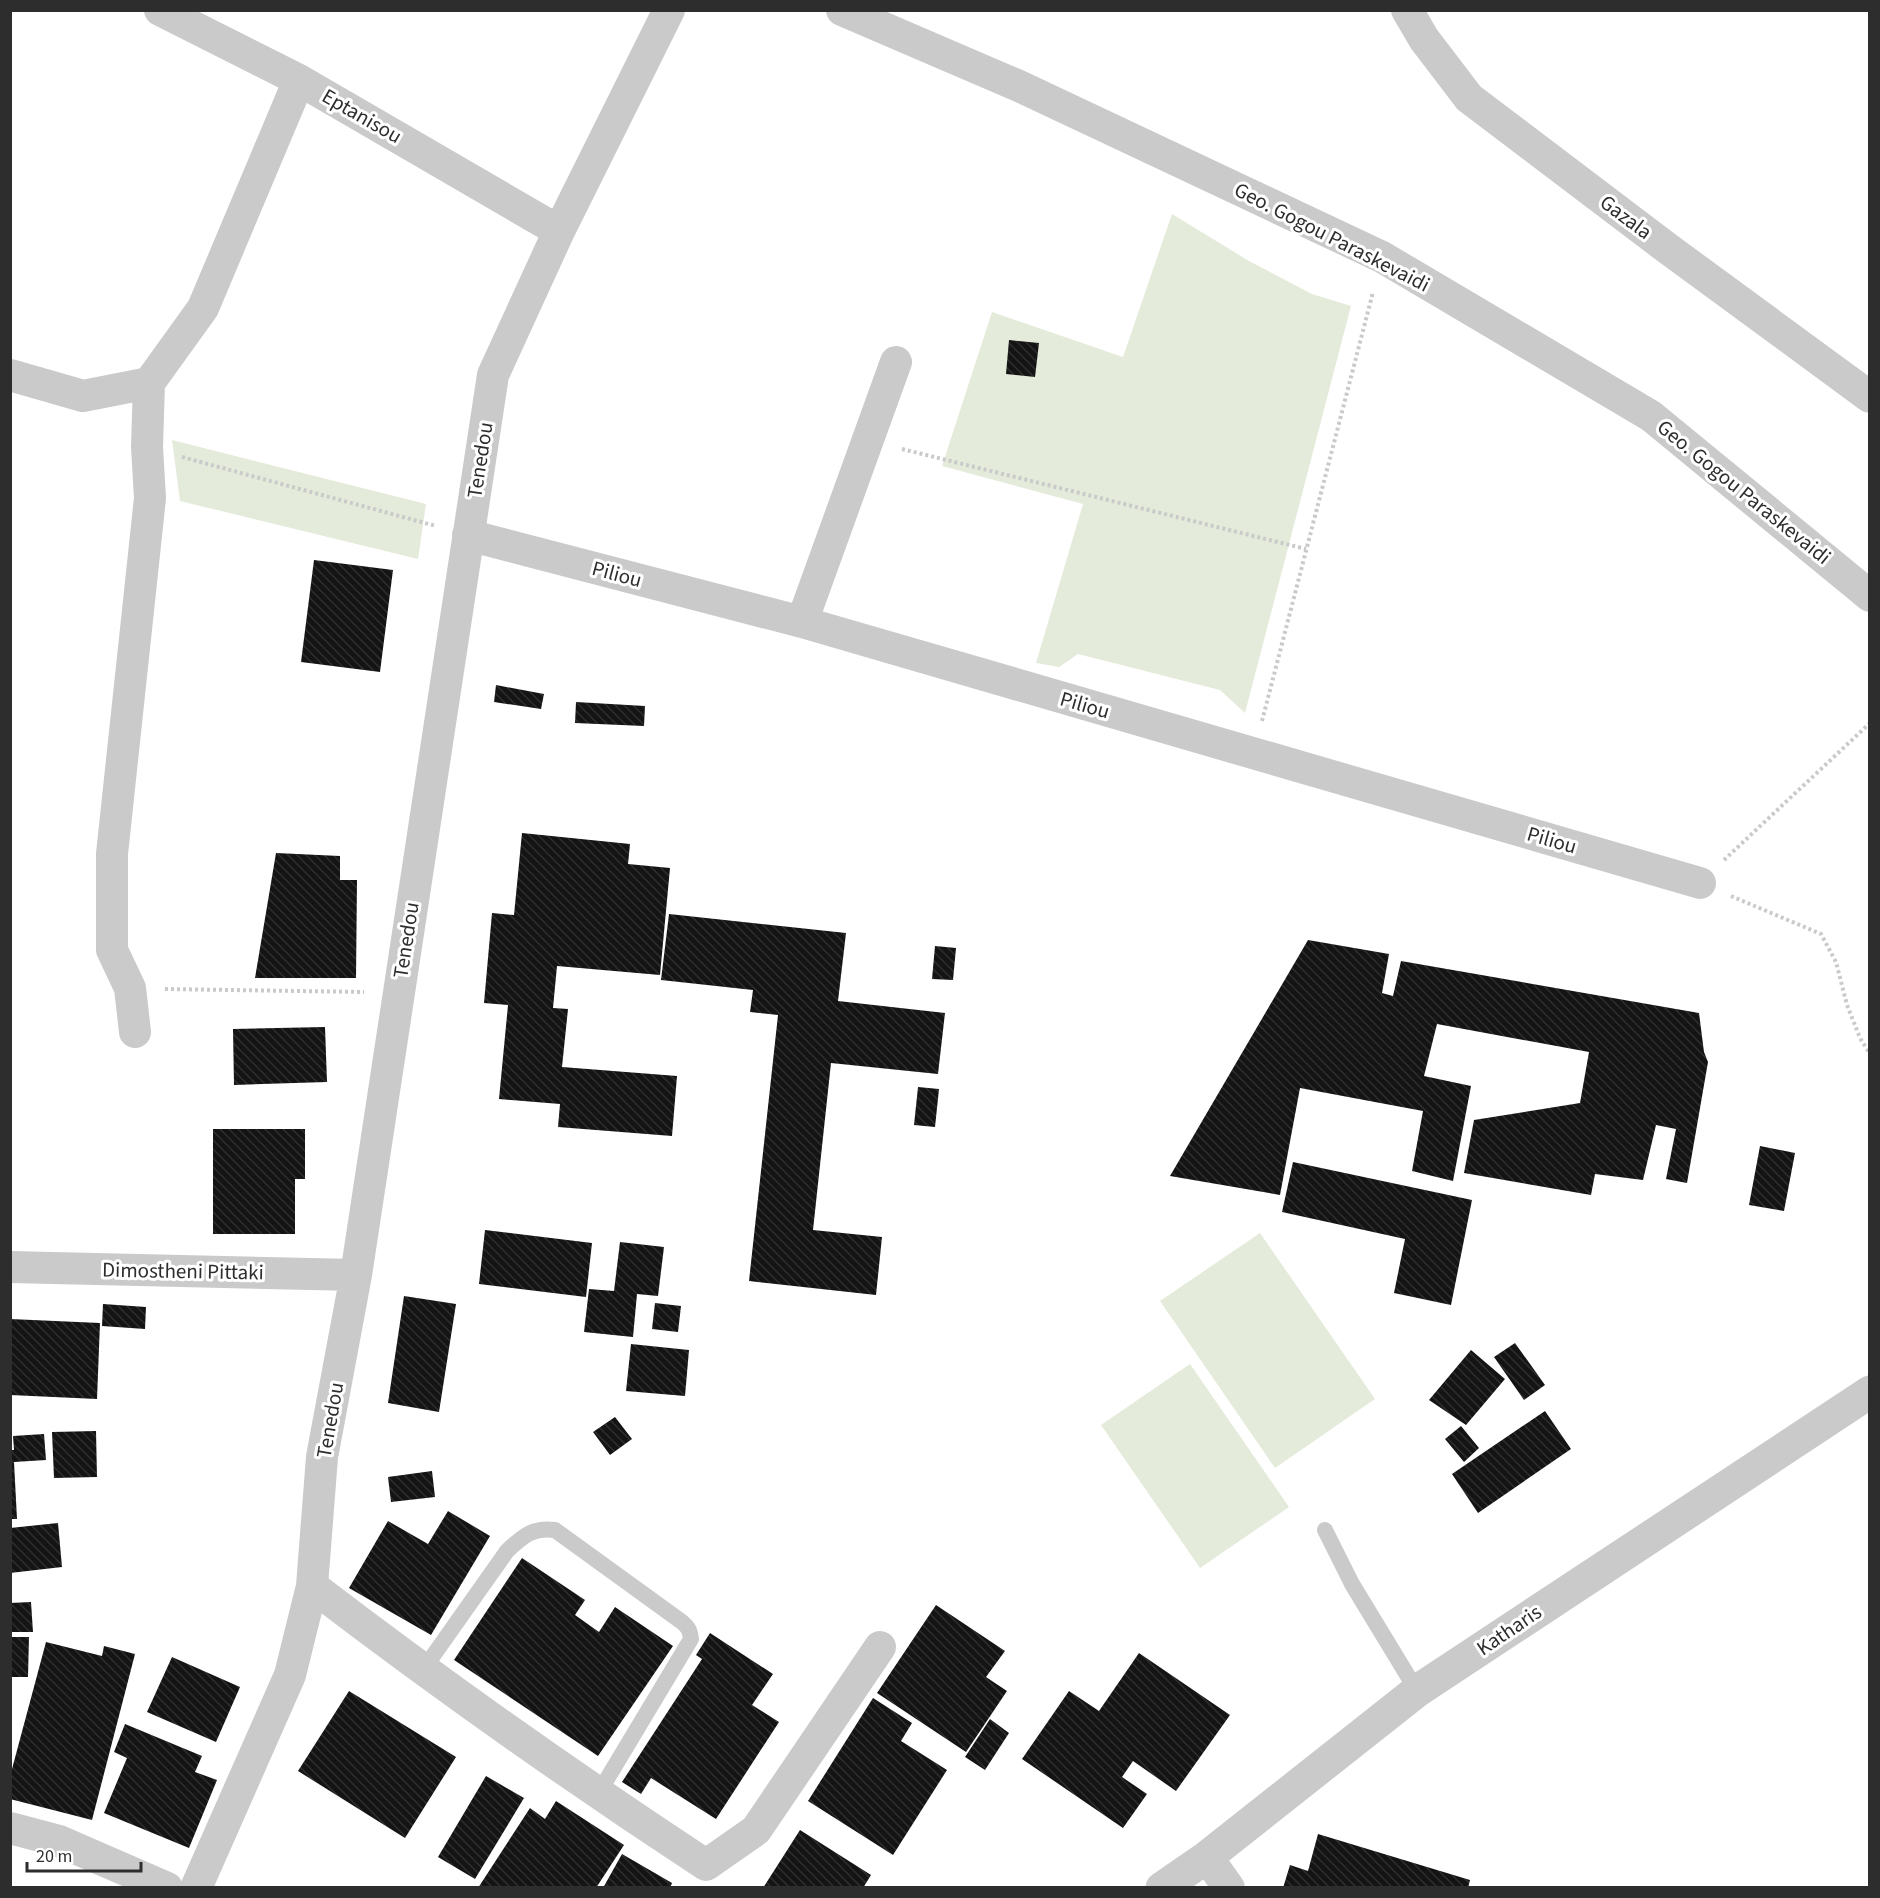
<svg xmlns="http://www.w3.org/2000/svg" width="1880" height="1898" viewBox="0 0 1880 1898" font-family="'Source Sans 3',sans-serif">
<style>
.park{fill:#e4ebda}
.building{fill:url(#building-back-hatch)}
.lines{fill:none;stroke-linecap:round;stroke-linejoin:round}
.path{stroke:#cacaca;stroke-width:4;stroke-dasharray:3 3;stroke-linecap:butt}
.service{stroke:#cacaca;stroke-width:16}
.minor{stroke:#cacaca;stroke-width:32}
.tertiary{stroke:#cacaca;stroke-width:33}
.labels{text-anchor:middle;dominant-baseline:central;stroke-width:6;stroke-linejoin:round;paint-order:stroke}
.street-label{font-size:21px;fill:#2d2d2d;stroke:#fff}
</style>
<defs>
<pattern id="building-back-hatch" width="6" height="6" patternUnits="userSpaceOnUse" patternTransform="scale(1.5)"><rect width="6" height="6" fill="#141414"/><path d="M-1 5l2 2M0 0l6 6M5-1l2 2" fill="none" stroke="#2e2e2e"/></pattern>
</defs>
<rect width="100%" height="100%" fill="#fff"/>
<!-- park -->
<path class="park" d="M 1172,214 L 1249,261 L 1312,294 L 1351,306 L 1245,713 L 1220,690 L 1078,654 L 1059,667 L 1036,663 L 1083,504 L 942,466 L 992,312 L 1123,357 Z
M 172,440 L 426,504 L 418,559 L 180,501 Z
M 1260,1233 L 1375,1399 L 1275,1468 L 1160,1301 Z
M 1190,1364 L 1289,1507 L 1200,1568 L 1101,1425 Z"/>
<!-- building -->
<path class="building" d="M 1009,340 L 1039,343 L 1035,377 L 1006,374 Z
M 314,560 L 393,570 L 380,672 L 301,662 Z
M 496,685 L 544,694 L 541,709 L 494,702 Z
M 576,702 L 645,706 L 644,726 L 575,723 Z
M 522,833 L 630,844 L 628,864 L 670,868 L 660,975 L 557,966 L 553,1008 L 568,1009 L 562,1067 L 677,1076 L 672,1136 L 558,1127 L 560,1104 L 499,1099 L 508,1005 L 484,1003 L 492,913 L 514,915 Z
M 276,853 L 340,856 L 340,880 L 357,880 L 356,978 L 255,978 Z
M 669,914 L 846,933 L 838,1001 L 945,1013 L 938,1074 L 831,1063 L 813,1230 L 882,1237 L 876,1295 L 749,1281 L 778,1015 L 750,1012 L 753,990 L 661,980 Z
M 1308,940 L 1389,954 L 1382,993 L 1393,996 L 1401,961 L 1699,1013 L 1704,1052 L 1708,1062 L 1687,1183 L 1666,1179 L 1676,1129 L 1656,1125 L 1643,1180 L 1595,1174 L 1591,1195 L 1464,1173 L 1474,1120 L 1580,1103 L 1589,1052 L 1437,1024 L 1424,1076 L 1471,1086 L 1453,1181 L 1412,1171 L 1423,1111 L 1300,1088 L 1280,1195 L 1170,1176 Z
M 935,946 L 956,948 L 953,980 L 932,979 Z
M 325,1027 L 327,1082 L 234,1085 L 233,1029 Z
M 918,1087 L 939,1089 L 935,1127 L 914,1125 Z
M 213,1129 L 305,1129 L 305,1179 L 295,1179 L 295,1234 L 213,1234 Z
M 1760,1146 L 1795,1153 L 1784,1211 L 1749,1205 Z
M 1293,1162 L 1472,1200 L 1451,1305 L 1394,1293 L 1405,1239 L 1282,1212 Z
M 485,1230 L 592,1243 L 586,1297 L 479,1284 Z
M 620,1242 L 664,1247 L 658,1296 L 637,1294 L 633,1337 L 584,1332 L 589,1289 L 614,1291 Z
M 404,1296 L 456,1304 L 439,1412 L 388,1403 Z
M 655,1303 L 681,1306 L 678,1332 L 652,1329 Z
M 103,1304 L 146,1307 L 145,1329 L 102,1326 Z
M 10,1319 L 100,1323 L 97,1399 L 10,1395 Z
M 1515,1343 L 1545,1385 L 1524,1400 L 1494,1357 Z
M 631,1344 L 689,1350 L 685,1396 L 626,1391 Z
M 1471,1350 L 1505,1379 L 1466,1425 L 1429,1400 Z
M 1545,1411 L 1571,1449 L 1478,1513 L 1452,1474 Z
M 615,1417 L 632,1439 L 610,1455 L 593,1432 Z
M 1461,1426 L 1479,1448 L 1464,1462 L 1445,1439 Z
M 96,1431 L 97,1477 L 54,1478 L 52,1432 Z
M 44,1434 L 46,1460 L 14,1462 L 17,1519 L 10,1519 L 10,1450 L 14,1450 L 13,1436 Z
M 432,1471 L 435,1497 L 391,1502 L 388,1477 Z
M 448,1511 L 490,1536 L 431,1635 L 349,1588 L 388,1521 L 428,1544 Z
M 58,1523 L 62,1567 L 10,1573 L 10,1528 Z
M 522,1558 L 585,1600 L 575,1615 L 599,1632 L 615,1607 L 673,1646 L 598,1756 L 454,1660 Z
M 31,1602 L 33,1632 L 10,1632 L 10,1603 Z
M 936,1605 L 1005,1651 L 986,1677 L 1007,1691 L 966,1752 L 877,1693 Z
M 710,1633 L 773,1674 L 752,1705 L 779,1722 L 716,1819 L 651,1778 L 641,1794 L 622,1782 L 702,1659 L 696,1655 Z
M 10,1637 L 29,1637 L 28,1677 L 10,1677 Z
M 46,1642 L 102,1656 L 104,1646 L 135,1654 L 92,1820 L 10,1799 L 10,1768 L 12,1769 Z
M 1139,1653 L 1230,1715 L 1176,1791 L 1133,1761 L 1122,1777 L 1147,1794 L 1123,1828 L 1022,1759 L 1069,1691 L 1099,1711 Z
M 172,1657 L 240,1687 L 216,1742 L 147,1712 Z
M 349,1691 L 456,1757 L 405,1838 L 298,1771 Z
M 873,1698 L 912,1723 L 901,1741 L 947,1770 L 893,1855 L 808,1801 Z
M 990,1719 L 1009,1733 L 985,1770 L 965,1757 Z
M 125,1724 L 202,1756 L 195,1772 L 217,1780 L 189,1848 L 104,1813 L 127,1758 L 114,1752 Z
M 486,1776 L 524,1798 L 475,1879 L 438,1857 Z
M 556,1801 L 624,1845 L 596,1888 L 478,1888 L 530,1808 L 545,1819 Z
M 800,1830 L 871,1875 L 863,1888 L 763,1888 Z
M 1318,1834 L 1470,1880 L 1468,1888 L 1283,1888 L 1290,1865 L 1308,1871 Z
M 622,1854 L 672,1883 L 670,1888 L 603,1888 Z"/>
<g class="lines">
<!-- path -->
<path class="path" d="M 902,449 L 1306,549
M 182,457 L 436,526
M 1262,721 L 1373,292
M 1724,860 L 1870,723
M 1731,896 L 1821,934 L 1836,962 L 1847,1005 L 1860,1038 L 1870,1054
M 165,989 L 364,992"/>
<!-- service -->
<path class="service" d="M 1325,1530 L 1352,1584 L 1417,1691
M 423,1670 L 507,1551 C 523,1536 533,1527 555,1530 L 682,1622 C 689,1628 690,1631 691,1639 L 598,1794"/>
<!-- minor -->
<path class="minor" d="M 160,10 L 299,80 L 559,231
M 842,10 L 1019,86 L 1382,257 L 1651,416 L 1870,596
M 1407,10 L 1424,39 L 1469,98 L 1667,248 L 1870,397
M 10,375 L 83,396 L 149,383 L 203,308 L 299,80
M 468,535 L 802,622 L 1700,883
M 802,622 L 896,362
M 135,1032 L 130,988 L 112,950 L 112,854 L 150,498 L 147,447 L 149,383
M 10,1267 L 356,1275
M 312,1586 C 440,1684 572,1777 706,1865 L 756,1830 L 880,1647
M 10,1828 L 59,1841 L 167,1888
M 1207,1857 L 1229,1888
M 196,1888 L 290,1675 L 312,1586 L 322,1457 L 356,1275 L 493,375 L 559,231 L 669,10"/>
<!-- tertiary -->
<path class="tertiary" d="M 1162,1888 L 1207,1857 L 1417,1691 L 1870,1392"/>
</g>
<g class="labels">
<!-- street labels -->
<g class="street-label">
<text transform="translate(362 116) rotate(30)">Eptanisou</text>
<text transform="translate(1626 217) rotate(37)">Gazala</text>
<text transform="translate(1332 237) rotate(27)">Geo. Gogou Paraskevaidi</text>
<text transform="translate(480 460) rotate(-81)">Tenedou</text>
<text transform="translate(1744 492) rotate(39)">Geo. Gogou Paraskevaidi</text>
<text transform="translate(617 574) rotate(15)">Piliou</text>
<text transform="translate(1085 705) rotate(16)">Piliou</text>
<text transform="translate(1552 840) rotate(16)">Piliou</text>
<text transform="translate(406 940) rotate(-81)">Tenedou</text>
<text transform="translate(183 1271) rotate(1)">Dimostheni Pittaki</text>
<text transform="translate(330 1420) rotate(-80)">Tenedou</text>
<text transform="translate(1509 1630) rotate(-34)">Katharis</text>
</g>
</g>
<!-- border -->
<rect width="1880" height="1898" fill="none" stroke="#2d2d2d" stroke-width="24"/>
<!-- scale -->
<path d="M27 1862v9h114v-9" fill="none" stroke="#2d2d2d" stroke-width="3"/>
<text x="36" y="1862" font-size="18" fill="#2d2d2d" stroke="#ffffff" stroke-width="4.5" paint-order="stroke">20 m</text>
</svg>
